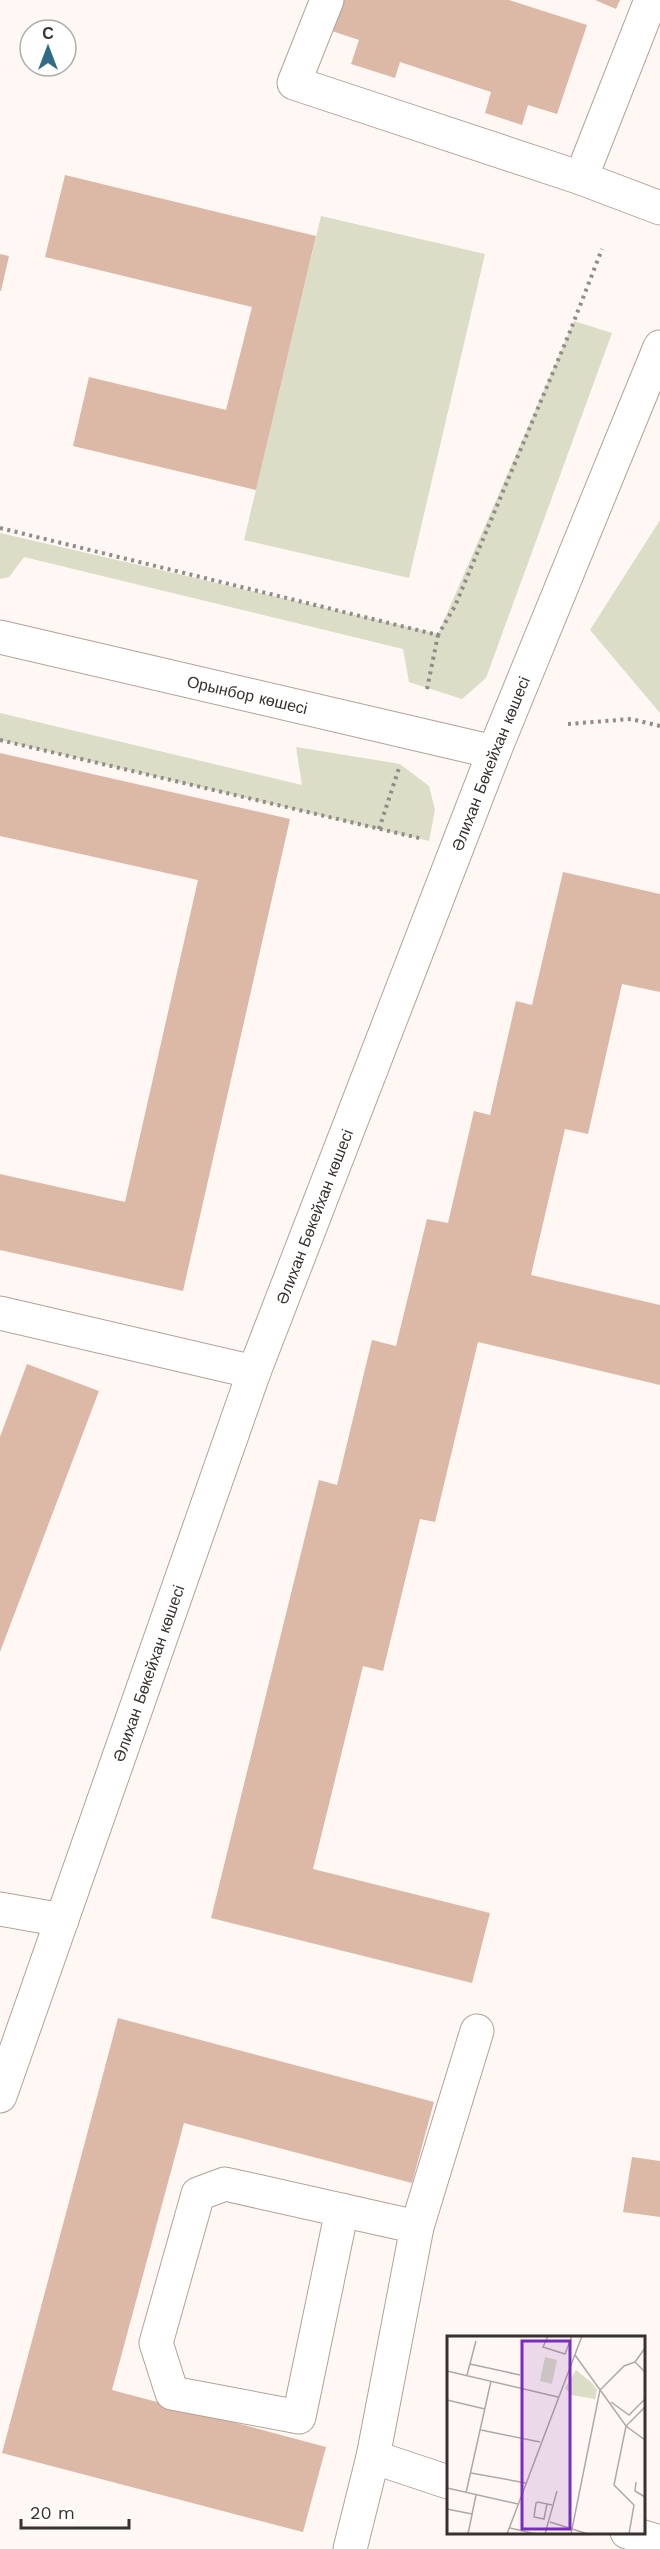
<svg xmlns="http://www.w3.org/2000/svg" width="660" height="2549" viewBox="0 0 660 2549" font-family="'Work Sans',sans-serif">
<style>
.green{fill:#dbddc6}
.building{fill:#dcb8a6}
.lines{fill:none;stroke-linecap:round;stroke-linejoin:round}
.minor-casing{stroke:#b4a198;stroke-width:35}
.path{stroke:#928b87;stroke-width:4;stroke-dasharray:3 4.5;stroke-linecap:butt}
.minor{stroke:#fff;stroke-width:33}
.labels{text-anchor:middle;dominant-baseline:central;stroke-width:6;stroke-linejoin:round;paint-order:stroke}
.street-label{font-size:16px;fill:#38312d;stroke:#fff}
.inset-road{fill:none;stroke:#afa8a4;stroke-width:1.5}
.view{fill:#7b2cbf;fill-opacity:0.15;stroke:#7b2cbf;stroke-width:3}
.inset-edge{fill:none;stroke:#38312d;stroke-width:3}
</style>
<rect width="100%" height="100%" fill="#fff7f3"/>
<!-- green -->
<path class="green" d="M 321,216 L 485,254 L 409,578 L 244,540 Z
M 574,321 L 612,333 L 486,678 L 462,699 L 409,682 L 403,649 L 24,557 L 9,577 L 0,579 L 0,533 L 438,634 Z
M 660,520 L 660,713 L 590,630 Z
M 0,713 L 302,785 L 296,747 L 400,764 L 429,786 L 435,810 L 429,841 L 0,740 Z"/>
<!-- building -->
<path class="building" d="M 342,0 L 509,0 L 587,25 L 557,114 L 528,105 L 522,125 L 485,113 L 491,92 L 400,62 L 395,78 L 351,64 L 359,40 L 332,31 Z
M 595,0 L 620,0 L 616,9 Z
M 65,175 L 316,236 L 256,490 L 73,446 L 89,377 L 226,410 L 252,307 L 45,257 Z
M 0,254 L 9,256 L 1,291 L 0,291 Z
M 0,753 L 290,819 L 183,1291 L 0,1250 L 0,1174 L 125,1202 L 198,880 L 0,836 Z
M 563,872 L 660,894 L 660,992 L 622,984 L 588,1134 L 565,1129 L 531,1275 L 660,1305 L 660,1385 L 478,1342 L 435,1522 L 420,1519 L 383,1671 L 363,1666 L 313,1869 L 490,1913 L 472,1983 L 211,1918 L 319,1480 L 337,1485 L 372,1340 L 396,1346 L 427,1219 L 448,1223 L 474,1111 L 490,1115 L 516,1001 L 532,1005 Z
M 27,1364 L 99,1391 L 0,1652 L 0,1437 Z
M 118,2018 L 434,2102 L 412,2183 L 184,2123 L 112,2390 L 326,2447 L 303,2532 L 2,2453 Z
M 632,2157 L 660,2161 L 660,2217 L 623,2212 Z"/>
<g class="lines">
<defs>
<g id="minor">
<path d="M 327,0 L 294,83 L 581,178 L 651,0"/>
<path d="M 581,178 L 660,208"/>
<path id="s1" d="M 0,637 L 494,752"/>
<path d="M 0,1313 L 254,1372"/>
<path d="M 0,1909 L 62,1920"/>
<path id="s2" d="M 0,2096 L 254,1372 L 494,752 L 660,347"/>
<path d="M 342,2210 L 299,2417 L 172,2393 L 156,2343 L 198,2194 L 225,2184 L 417,2227"/>
<path d="M 373,2457 L 448,2482"/>
<path d="M 627,2532 L 660,2542"/>
<path d="M 350,2549 L 373,2457 L 417,2227 L 477,2031"/>
</g>
</defs>
<!-- minor casing -->
<use href="#minor" class="minor-casing"/>
<!-- path -->
<path class="path" d="M 0,528 L 438,635 L 455,606 L 569,334 L 602,249
M 427,689 L 438,635
M 568,724 L 631,719 L 660,726
M 0,740 L 423,839
M 379,829 L 400,765"/>
<!-- minor -->
<use href="#minor" class="minor"/>
</g>
<g class="labels">
<!-- street labels -->
<g class="street-label">
<text stroke="none"><textPath href="#s1" startOffset="254">Орынбор көшесі</textPath></text>
<text stroke="none"><textPath href="#s2" startOffset="1420">Әлихан Бөкейхан көшесі</textPath></text>
<text stroke="none"><textPath href="#s2" startOffset="934">Әлихан Бөкейхан көшесі</textPath></text>
<text stroke="none"><textPath href="#s2" startOffset="448">Әлихан Бөкейхан көшесі</textPath></text>
</g>
</g>
<!-- overview -->
<g transform="translate(447 2336)">
<rect width="198" height="198" fill="#fff7f3"/>
<path d="M 98,21 L 110,24 L 105,48 L 93,45 ZM 129,34 L 145,47 L 150,54 L 148,63 L 124,59 L 118,52 Z" fill="#dbddc6"/>
<path class="inset-road" d="M 101,0 L 96,11 L 118,18 L 125,0M 198,12 L 188,26 L 198,36M 128,19 L 179,90 L 198,104M 23,28 L 73,39M 0,35 L 111,61M 20,39 L 29,5M 0,64 L 38,73M 164,66 L 182,79 L 198,63M 34,94 L 93,106M 24,137 L 79,147M 189,146 L 188,155 L 198,161M 0,152 L 71,168M 19,157 L 44,45M 100,168 L 97,183 L 87,181 L 89,167 L 91,166 L 105,169M 0,173 L 25,178M 103,186 L 141,198M 63,192 L 89,198M 21,198 L 29,159M 60,198 L 135,0M 98,198 L 110,155M 124,198 L 153,54 L 177,30 L 188,26M 182,198 L 187,169 L 167,149 L 179,90 L 198,71"/>
<path class="view" d="M 75,5 L 123,5 L 123,193 L 75,193 Z"/>
<rect width="198" height="198" class="inset-edge"/>
</g>
<!-- north arrow -->
<g transform="translate(48 48)"><circle r="28" fill="#ffffff" stroke="#afadab" stroke-width="1.5"/>
<path d="M0-4.5L10 22L0 15L-10 22Z" fill="#306a83"/>
<text y="-9" font-size="16" font-weight="bold" text-anchor="middle" fill="#38312d">С</text>
</g>
<!-- scale -->
<path d="M21 2519v9h108v-9" fill="none" stroke="#38312d" stroke-width="3"/>
<text x="30" y="2519" font-size="18" fill="#38312d" stroke="#ffffff" stroke-width="4.5" paint-order="stroke">20 m</text>
</svg>
